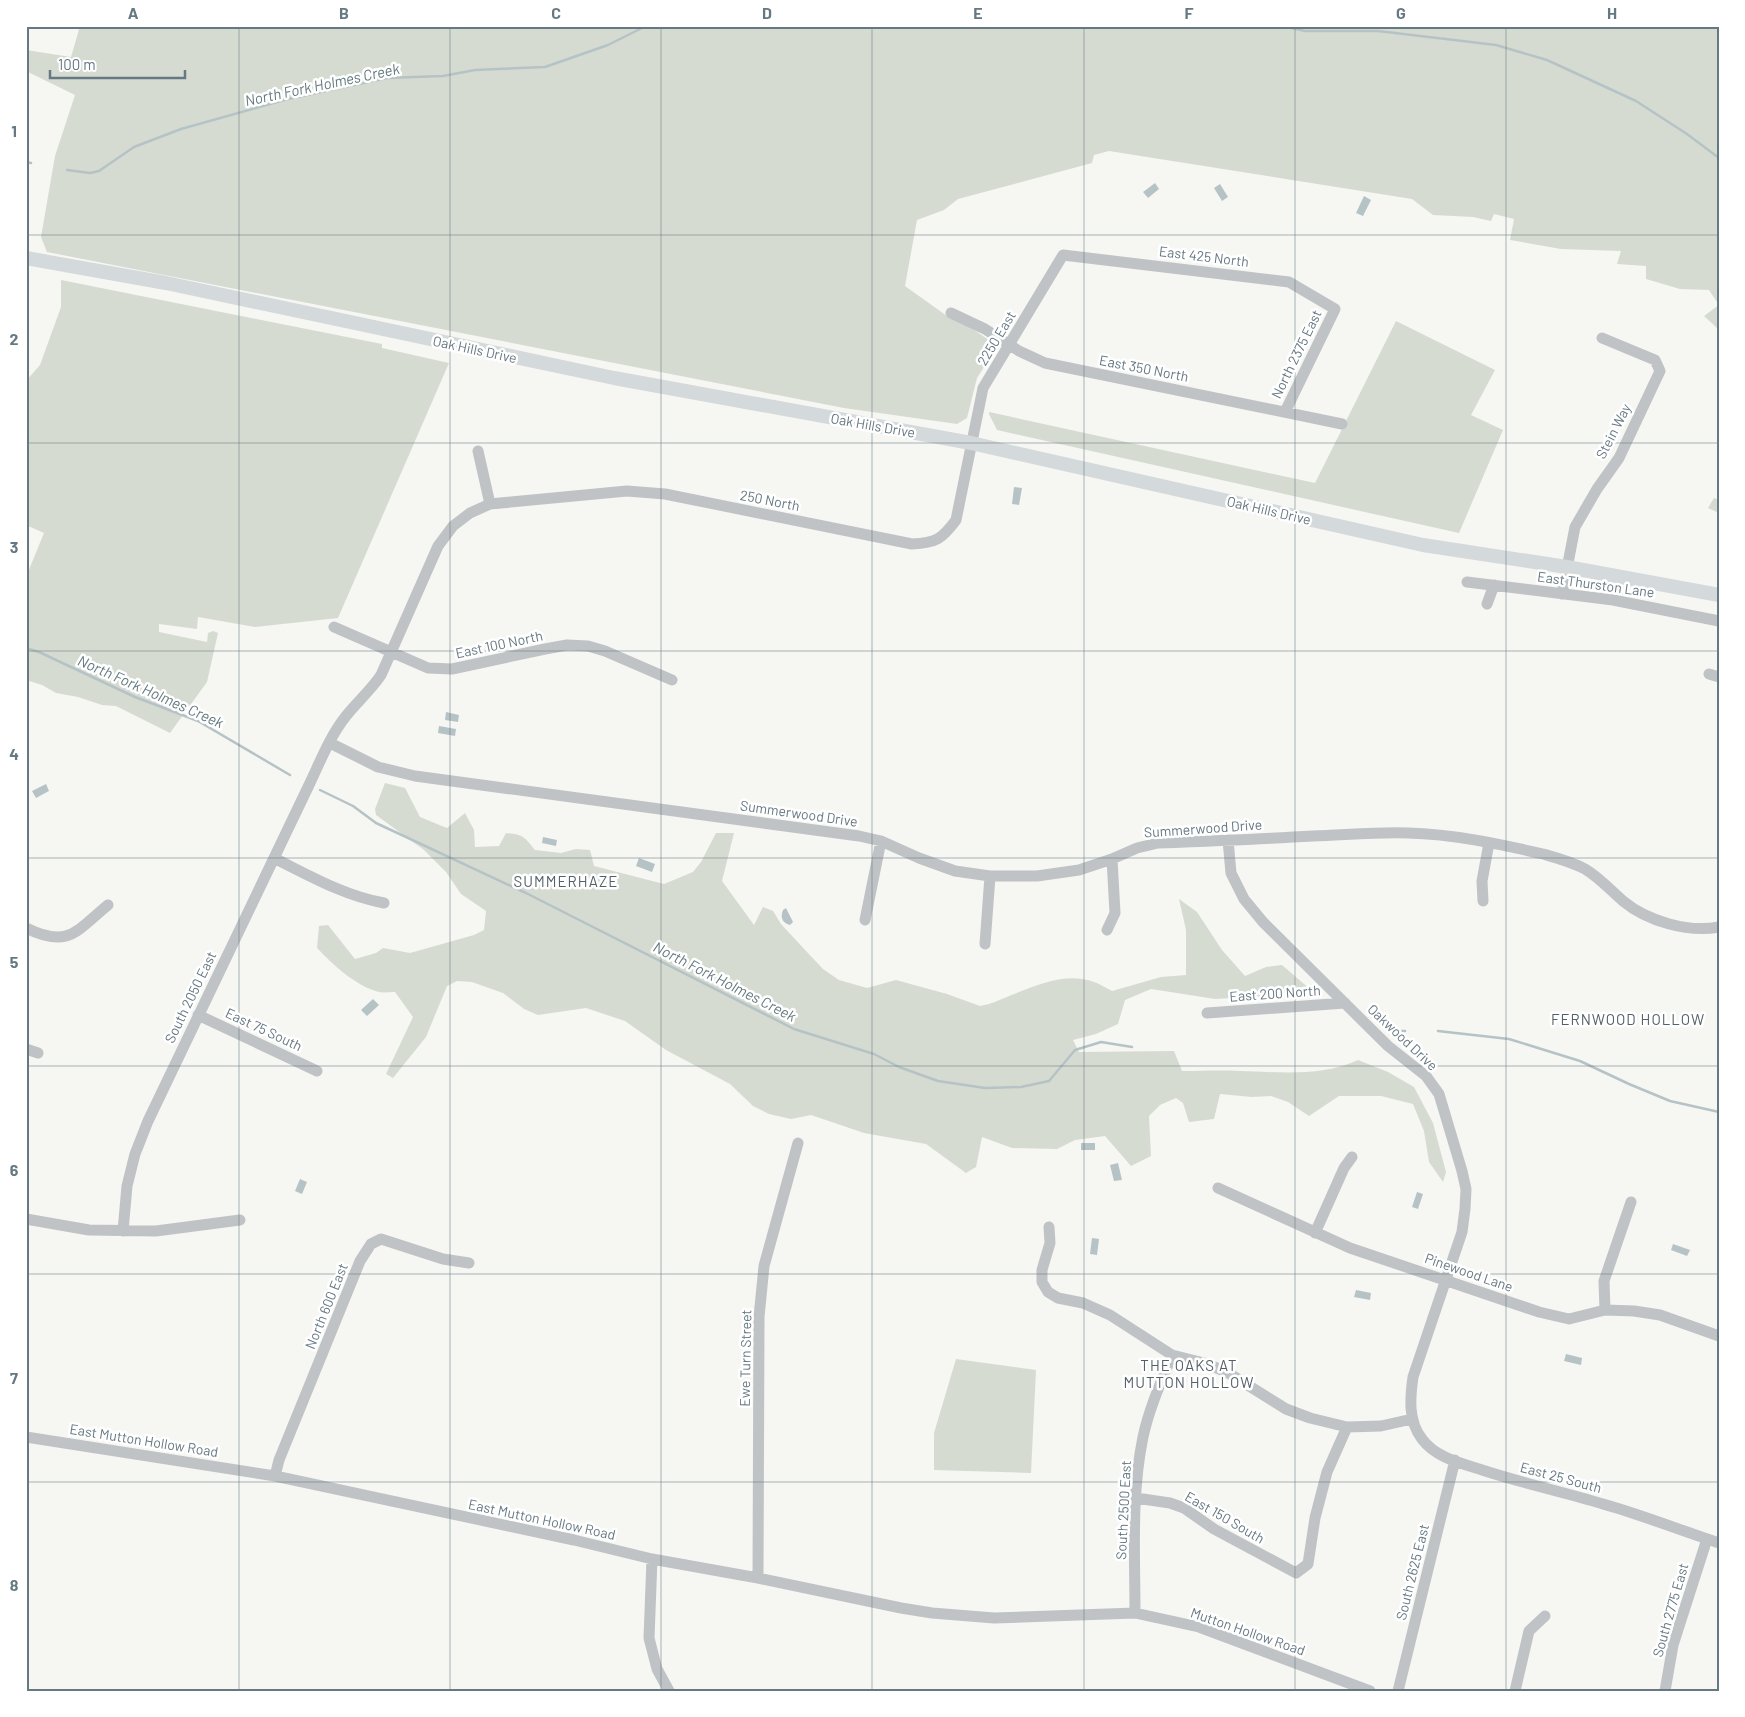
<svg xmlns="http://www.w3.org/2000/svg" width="1745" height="1717" viewBox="0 0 1745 1717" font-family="Barlow,sans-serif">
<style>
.green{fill:#d6dbd2}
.water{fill:#b6c3c6}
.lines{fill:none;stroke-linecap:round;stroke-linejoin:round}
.stream{stroke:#b6c3c6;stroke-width:2.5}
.minor{stroke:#bfc3c6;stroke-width:11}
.major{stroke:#d4d9dc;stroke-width:14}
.grid{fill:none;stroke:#667882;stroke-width:1;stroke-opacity:0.55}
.labels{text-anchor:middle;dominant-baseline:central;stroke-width:5;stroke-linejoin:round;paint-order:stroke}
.street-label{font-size:14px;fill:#667882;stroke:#fff}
.water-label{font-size:15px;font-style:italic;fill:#63797f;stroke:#fff}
.neighbourhood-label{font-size:15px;letter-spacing:1px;fill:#546068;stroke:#fff}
.neatline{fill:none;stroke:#667882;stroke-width:2}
.grid-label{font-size:16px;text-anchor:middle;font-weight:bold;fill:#667882}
</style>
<rect width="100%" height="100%" fill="#f6f6f3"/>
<!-- green -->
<path class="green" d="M 80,26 L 1719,26 L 1719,305 L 1709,290 L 1680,289 L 1646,279 L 1646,266 L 1617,264 L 1621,251 L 1561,249 L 1510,240 L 1514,219 L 1494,214 L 1491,221 L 1473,217 L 1433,215 L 1412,199 L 1109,151 L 1094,155 L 1092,163 L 958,199 L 944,210 L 917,220 L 905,286 L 947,316 L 967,325 L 993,343 L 994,351 L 977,378 L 967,418 L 957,424 L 844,408 L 47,252 L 41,237 L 55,156 L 75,95 L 26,71 L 26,50 L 71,57 Z
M 61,280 L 382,344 L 382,348 L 449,363 L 338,618 L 255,627 L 198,617 L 197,629 L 159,624 L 159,632 L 207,642 L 208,633 L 213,631 L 218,633 L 207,682 L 170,733 L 116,706 L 102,705 L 78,697 L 56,693 L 42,685 L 26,680 L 26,577 L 44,533 L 26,525 L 26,381 L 40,365 L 61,307 Z
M 1719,305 L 1719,327 L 1717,328 L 1704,316 Z
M 1396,321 L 1495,370 L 1471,415 L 1503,430 L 1459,533 L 997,430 L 989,414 L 989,412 L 1315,483 Z
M 1714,498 L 1719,500 L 1719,513 L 1708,508 Z
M 385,783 L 405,788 L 420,817 L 447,828 L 465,813 L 474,830 L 475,847 L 499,846 L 506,833 C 523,834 525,837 535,850 L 561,853 L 576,849 L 590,850 L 594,866 L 664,884 L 693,872 L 701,862 L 716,833 L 734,833 L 722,881 L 754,925 L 763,907 L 773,911 L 781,924 L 807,952 L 823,969 L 839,980 L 867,988 L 896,980 L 947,994 L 980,1006 L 989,1004 C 1021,993 1060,969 1094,982 C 1100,984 1106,988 1112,991 L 1161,977 L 1186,975 L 1186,930 L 1179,899 L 1197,912 L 1222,950 L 1245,976 L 1266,967 L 1282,965 L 1311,990 L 1266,996 L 1215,999 L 1151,989 L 1125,1000 L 1118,1024 L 1096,1034 L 1073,1040 L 1079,1052 L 1174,1051 L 1182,1071 C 1202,1071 1221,1070 1240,1071 C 1280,1072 1321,1077 1358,1060 L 1388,1072 L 1414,1087 L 1433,1123 L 1446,1172 L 1443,1182 L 1429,1162 L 1424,1131 L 1413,1104 L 1381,1096 L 1339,1096 L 1309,1116 L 1288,1102 L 1271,1096 L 1252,1097 L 1220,1094 L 1214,1119 L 1189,1122 L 1183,1103 L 1176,1098 L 1160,1105 L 1149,1116 L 1151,1156 L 1131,1166 L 1105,1136 L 1075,1140 L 1057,1149 L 1012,1148 L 982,1137 L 976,1167 L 966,1173 L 926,1144 L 864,1133 L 811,1115 L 791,1119 L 769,1114 L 753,1106 L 730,1084 L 666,1050 L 625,1021 L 586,1008 L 538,1015 L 524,1009 L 503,993 L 472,982 L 457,981 L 447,986 L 426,1037 L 393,1078 L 386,1074 L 413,1017 L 395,992 C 390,992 384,993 379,992 C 357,987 332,964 317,948 L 319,926 L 328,925 L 355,959 L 376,953 L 383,948 L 410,953 L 474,935 L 484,930 L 486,911 L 461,894 L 446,872 L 424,850 L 376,815 L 375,809 Z
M 956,1359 L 1036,1370 L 1031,1473 L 934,1470 L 934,1433 Z"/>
<!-- water -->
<path class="water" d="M 1155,183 L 1159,189 L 1148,198 L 1143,192 Z
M 1220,184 L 1228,197 L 1222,201 L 1214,188 Z
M 1364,196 L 1371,200 L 1363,216 L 1356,213 Z
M 1014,487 L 1022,488 L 1019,505 L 1012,504 Z
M 446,712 L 459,715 L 458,722 L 445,720 Z
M 439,726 L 456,729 L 455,736 L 438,733 Z
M 46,784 L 49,791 L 36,798 L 32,791 Z
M 543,837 L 557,840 L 556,846 L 542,843 Z
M 639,858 L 655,864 L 652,872 L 636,866 Z
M 786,908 L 793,922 L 790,925 C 782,923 780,917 783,910 Z
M 373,999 L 379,1005 L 367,1016 L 361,1010 Z
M 1081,1143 L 1095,1143 L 1095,1150 L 1081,1150 Z
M 1118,1163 L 1122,1180 L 1114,1181 L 1110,1165 Z
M 300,1179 L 307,1182 L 302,1194 L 295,1191 Z
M 1417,1192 L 1423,1194 L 1418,1209 L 1412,1207 Z
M 1092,1238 L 1099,1239 L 1097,1255 L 1090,1254 Z
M 1673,1244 L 1690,1250 L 1687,1256 L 1671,1250 Z
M 1356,1290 L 1371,1293 L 1370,1300 L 1354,1297 Z
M 1566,1354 L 1582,1358 L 1581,1365 L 1564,1361 Z"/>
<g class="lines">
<!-- stream -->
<path class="stream" d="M 1282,26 L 1305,31 L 1378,31 L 1496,45 L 1547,60 L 1636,101 L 1687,134 L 1719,158
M 26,162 L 31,163
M 67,170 L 90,173 L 99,171 L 134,147 L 181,129 L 288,99 L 387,78 L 443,76 L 475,70 L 545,67 L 608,45 L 646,26
M 26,648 L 39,652 L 135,697 L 198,721 L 290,775
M 320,790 L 353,806 L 376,823 L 526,893 L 794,1029 L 874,1054 L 899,1067 L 938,1081 L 985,1088 L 1021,1087 L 1049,1081 L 1075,1050 L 1101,1042 L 1132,1047
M 1397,1031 L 1405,1031
M 1438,1031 L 1509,1039 L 1580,1061 L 1629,1084 L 1670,1101 L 1719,1112"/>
<!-- minor -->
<path class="minor" d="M 951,313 L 985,329 L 1019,351 L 1045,363 L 1342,424
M 478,451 L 490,504
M 1467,582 L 1613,600 L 1719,621
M 1562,594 L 1575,527 L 1597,489 L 1619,458 L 1660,371 L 1655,360 L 1602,338
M 1487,604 L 1494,585
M 334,627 L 428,668 L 452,669 L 545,649 L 567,645 L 588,646 L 605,651 L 672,680
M 1709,674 L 1719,677
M 330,743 L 378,767 L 415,776 L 859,836 L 881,841 L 919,858 L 955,871 L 990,876 L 1037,876 L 1079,870 L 1112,859 L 1137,848 L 1158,843 C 1210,841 1262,839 1313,836 C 1345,835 1376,832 1408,833 C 1453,834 1499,844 1543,854 C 1557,858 1572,862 1585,869 C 1600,878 1610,890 1623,901 C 1647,921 1688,933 1719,927
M 1228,840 L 1231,873 L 1244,899 L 1263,922 L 1388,1046 L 1426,1076 L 1439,1094 L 1462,1171 L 1466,1189 L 1465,1209 L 1462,1232 L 1413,1377 C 1410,1398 1408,1421 1422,1439 C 1436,1458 1461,1463 1482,1470 C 1522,1483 1563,1492 1603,1504 C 1642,1515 1680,1530 1719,1543
M 274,858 C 310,876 345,896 384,903
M 1483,901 L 1482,881 L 1489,843
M 865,920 L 881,841
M 26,928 C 69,949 76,931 108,905
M 1107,930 L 1115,913 L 1112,859
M 985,944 L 990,876
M 1207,1013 L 1345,1003
M 198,1015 L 317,1071
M 26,1049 L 38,1053
M 1218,1188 L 1350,1248 L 1539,1312 L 1569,1319 L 1605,1310 L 1634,1311 L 1660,1315 L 1719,1336
M 26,1219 L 89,1230 L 156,1231 L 240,1220
M 1049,1227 L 1050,1243 L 1042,1270 L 1042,1282 L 1048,1292 L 1058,1298 L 1083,1303 L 1110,1315 L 1172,1355 L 1208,1364 L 1230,1374 L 1286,1409 L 1310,1418 L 1347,1427 L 1381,1426 L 1412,1419
M 123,1231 L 127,1186 L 135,1154 L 148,1121 L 309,785 C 320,762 330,736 346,716 C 357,702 371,690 381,675 L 438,546 L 453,526 L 470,513 L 490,504 L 627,491 L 665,494 L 912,544 C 936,543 942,539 956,520 L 983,388 L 1063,255 L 1289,282 L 1335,309 L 1285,412
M 1315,1233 L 1344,1168 L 1352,1157
M 1605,1310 L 1604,1281 L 1631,1202
M 26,1437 L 275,1476 L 574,1540 L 652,1559 L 758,1578 L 901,1608 L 932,1613 L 994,1618 L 1135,1613 L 1199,1627 L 1370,1691
M 275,1476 L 279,1460 L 360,1261 L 371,1244 L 381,1239 L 443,1259 L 469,1263
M 1136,1498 L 1170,1503 L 1184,1508 L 1214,1529 L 1296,1573 L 1308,1564 L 1315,1518 L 1327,1472 L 1347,1427
M 652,1559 L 649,1638 L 657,1669 L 669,1691
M 758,1578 L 759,1317 L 764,1266 L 798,1143
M 1135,1613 C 1135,1555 1131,1495 1143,1437 C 1149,1409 1161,1382 1172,1355
M 1398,1691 L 1455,1460
M 1515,1691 L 1529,1631 L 1545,1616
M 1665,1691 L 1673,1645 L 1707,1539"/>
<!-- major -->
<path class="major" d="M 26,258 L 166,283 L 614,378 L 971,443 L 1423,545 L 1567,567 L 1719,595"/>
</g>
<!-- grid -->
<path class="grid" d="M 239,26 L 239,1691M 450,26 L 450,1691M 661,26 L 661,1691M 872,26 L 872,1691M 1084,26 L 1084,1691M 1295,26 L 1295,1691M 1506,26 L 1506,1691M 26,235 L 1719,235M 26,443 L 1719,443M 26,651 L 1719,651M 26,858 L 1719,858M 26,1066 L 1719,1066M 26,1274 L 1719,1274M 26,1482 L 1719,1482"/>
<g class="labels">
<!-- street labels -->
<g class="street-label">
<text transform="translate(1204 256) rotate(7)">East 425 North</text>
<text transform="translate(996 338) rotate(-59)">2250 East</text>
<text transform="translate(475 349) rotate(12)">Oak Hills Drive</text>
<text transform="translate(1296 354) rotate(-64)">North 2375 East</text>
<text transform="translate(1144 368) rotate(11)">East 350 North</text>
<text transform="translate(873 425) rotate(10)">Oak Hills Drive</text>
<text transform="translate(1613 431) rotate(-63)">Stein Way</text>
<text transform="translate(770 500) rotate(11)">250 North</text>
<text transform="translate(1269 510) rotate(13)">Oak Hills Drive</text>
<text transform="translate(1596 584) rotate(8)">East Thurston Lane</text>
<text transform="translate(499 644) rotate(-12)">East 100 North</text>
<text transform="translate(799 813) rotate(8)">Summerwood Drive</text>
<text transform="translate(1203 828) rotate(-4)">Summerwood Drive</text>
<text transform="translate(1275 993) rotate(-4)">East 200 North</text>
<text transform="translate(190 997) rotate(-64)">South 2050 East</text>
<text transform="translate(264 1029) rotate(25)">East 75 South</text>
<text transform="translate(1403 1037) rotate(43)">Oakwood Drive</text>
<text transform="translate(1469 1272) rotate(19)">Pinewood Lane</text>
<text transform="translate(326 1306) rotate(-68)">North 600 East</text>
<text transform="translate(745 1358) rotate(-89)">Ewe Turn Street</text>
<text transform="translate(144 1440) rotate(9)">East Mutton Hollow Road</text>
<text transform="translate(1561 1477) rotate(15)">East 25 South</text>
<text transform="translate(1123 1510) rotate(-87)">South 2500 East</text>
<text transform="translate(1225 1517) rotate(30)">East 150 South</text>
<text transform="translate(542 1519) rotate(12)">East Mutton Hollow Road</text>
<text transform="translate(1412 1572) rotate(-76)">South 2625 East</text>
<text transform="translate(1670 1610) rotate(-74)">South 2775 East</text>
<text transform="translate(1248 1631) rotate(19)">Mutton Hollow Road</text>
</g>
<!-- water labels -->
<g class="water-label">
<text transform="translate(322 84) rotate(-12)">North Fork Holmes Creek</text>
<text transform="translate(151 691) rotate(24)">North Fork Holmes Creek</text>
<text transform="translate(725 981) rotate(27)">North Fork Holmes Creek</text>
</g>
<!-- neighbourhood labels -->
<g class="neighbourhood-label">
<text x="566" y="881">SUMMERHAZE</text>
<text x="1628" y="1019">FERNWOOD HOLLOW</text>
<text x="1189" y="1365">THE OAKS AT<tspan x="1189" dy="17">MUTTON HOLLOW</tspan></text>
</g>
</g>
<!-- border -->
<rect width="1745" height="1717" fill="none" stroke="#ffffff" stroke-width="55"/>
<!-- scale -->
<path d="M50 70v8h135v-8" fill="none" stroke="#667882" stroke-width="2.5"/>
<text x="58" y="70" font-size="15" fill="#667882" stroke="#ffffff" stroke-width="4" paint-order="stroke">100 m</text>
<rect x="28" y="28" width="1690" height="1662" class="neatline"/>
<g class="grid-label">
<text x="133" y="19">A</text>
<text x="344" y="19">B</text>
<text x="556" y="19">C</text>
<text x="767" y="19">D</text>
<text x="978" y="19">E</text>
<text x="1189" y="19">F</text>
<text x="1401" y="19">G</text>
<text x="1612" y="19">H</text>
<text x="14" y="137">1</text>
<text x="14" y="345">2</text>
<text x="14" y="553">3</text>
<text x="14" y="760">4</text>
<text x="14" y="968">5</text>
<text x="14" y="1176">6</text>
<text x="14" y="1384">7</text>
<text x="14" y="1591">8</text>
</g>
</svg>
